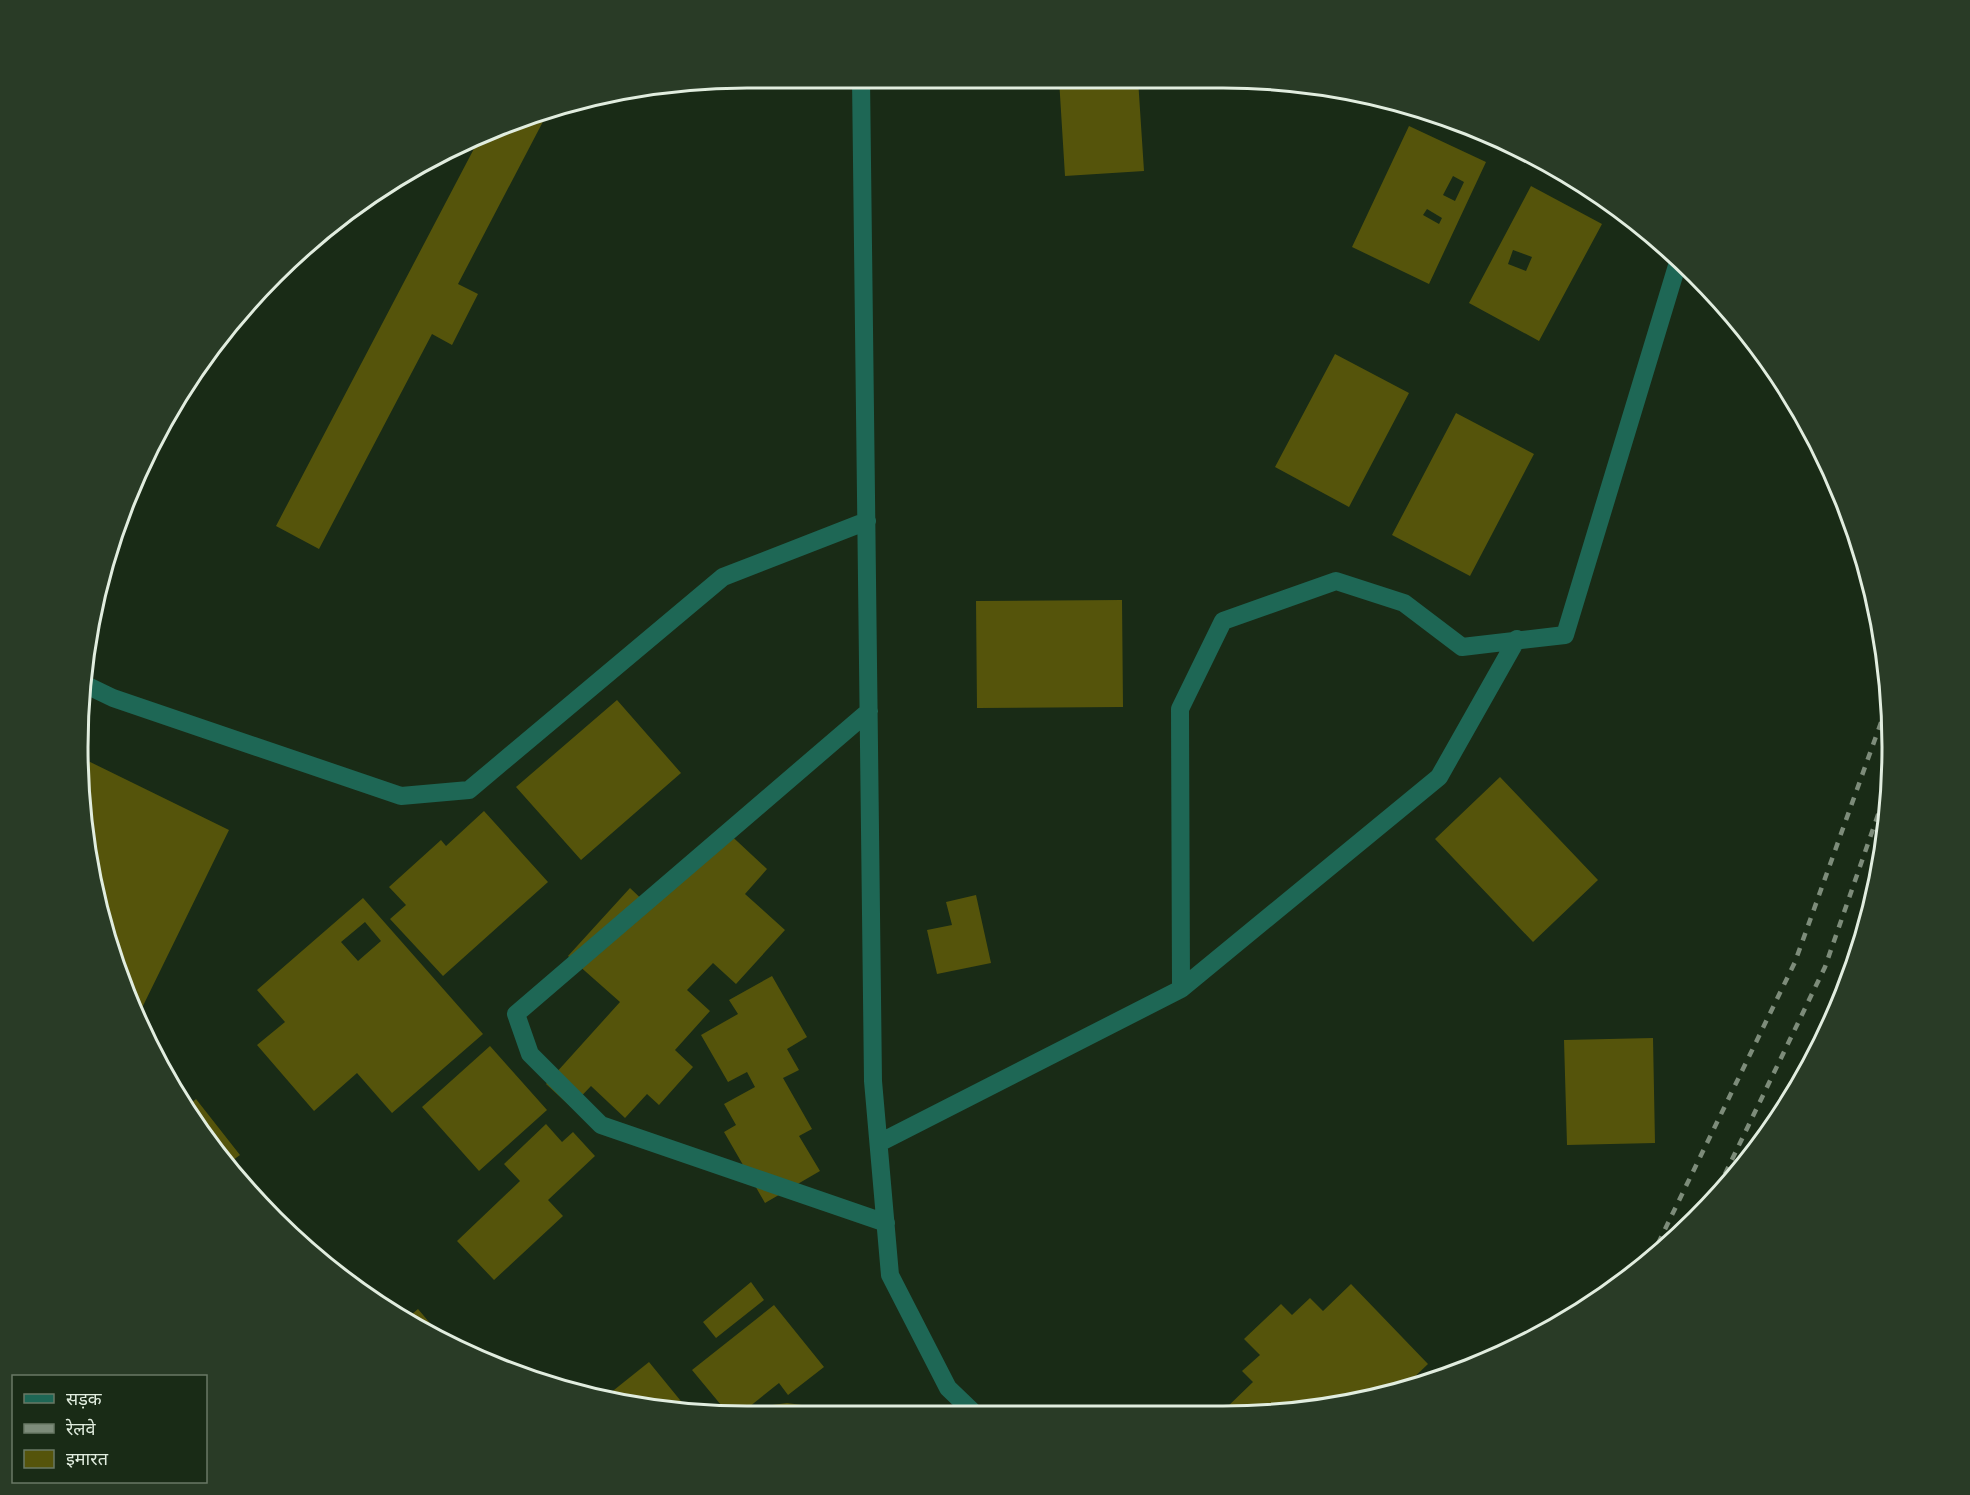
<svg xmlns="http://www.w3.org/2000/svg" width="1970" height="1495" viewBox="0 0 1970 1495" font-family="'Source Sans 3','Noto Sans Devanagari',sans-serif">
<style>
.building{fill:#55540b;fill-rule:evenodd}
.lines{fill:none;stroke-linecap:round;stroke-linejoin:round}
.minor{stroke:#1e6755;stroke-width:18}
.rail{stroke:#7d8c7a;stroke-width:4.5;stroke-dasharray:8 8;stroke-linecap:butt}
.rim{fill:none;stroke:#e1eddf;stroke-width:3}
</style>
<rect width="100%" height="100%" fill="#192b16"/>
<!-- building -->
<path class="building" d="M 1059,79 L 1138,79 L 1144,171 L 1065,176 Z
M 548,112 L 458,284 L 478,294 L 452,345 L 432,334 L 319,549 L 276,526 L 478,141 Z
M 1409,126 L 1486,162 L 1429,284 L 1352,247 ZM 1453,176 L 1464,182 L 1455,201 L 1443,195 ZM 1427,209 L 1442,218 L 1439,224 L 1423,215 Z
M 1531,186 L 1602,224 L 1539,341 L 1469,303 ZM 1513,250 L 1532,257 L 1526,271 L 1508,264 Z
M 1335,354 L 1409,393 L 1349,507 L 1275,467 Z
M 189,389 L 190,390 L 134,498 L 132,496 L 147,451 Z
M 1456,413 L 1534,454 L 1470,576 L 1392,535 Z
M 1122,600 L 1123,707 L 977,708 L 976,601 Z
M 617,700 L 681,773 L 581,860 L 516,787 Z
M 82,758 L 229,830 L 139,1014 L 114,963 L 79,791 Z
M 1500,777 L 1598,880 L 1533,942 L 1435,839 Z
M 484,811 L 548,882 L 443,976 L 390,919 L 406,905 L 389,887 L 441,840 L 446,846 Z
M 723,828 L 767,869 L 745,894 L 785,930 L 736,984 L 713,963 L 687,990 L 710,1011 L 675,1050 L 693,1067 L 659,1105 L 647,1094 L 625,1118 L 591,1086 L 571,1107 L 546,1084 L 620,1002 L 568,956 L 630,888 L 650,907 Z
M 976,895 L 991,963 L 937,974 L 927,930 L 952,925 L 946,902 Z
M 363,898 L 483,1034 L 392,1113 L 357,1073 L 314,1111 L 257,1045 L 285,1022 L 257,990 ZM 365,922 L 381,941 L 358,961 L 341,942 Z
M 772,976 L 807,1037 L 787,1049 L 799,1070 L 783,1078 L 812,1129 L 799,1136 L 820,1171 L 765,1203 L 724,1132 L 736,1125 L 724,1104 L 755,1087 L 747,1072 L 728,1082 L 701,1035 L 738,1014 L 729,1000 Z
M 1653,1038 L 1655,1143 L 1567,1145 L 1564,1040 Z
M 490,1046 L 547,1110 L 479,1171 L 422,1107 Z
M 196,1099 L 240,1155 L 229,1163 L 191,1120 L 185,1108 Z
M 546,1124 L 562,1142 L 573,1132 L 595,1156 L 548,1200 L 563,1216 L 494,1280 L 457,1241 L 520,1181 L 504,1164 Z
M 751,1282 L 764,1300 L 716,1338 L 703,1322 Z
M 1351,1284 L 1428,1364 L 1405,1386 L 1310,1411 L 1223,1411 L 1253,1382 L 1242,1371 L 1260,1355 L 1244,1339 L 1281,1304 L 1292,1315 L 1310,1298 L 1323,1311 Z
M 774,1305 L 824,1367 L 788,1395 L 779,1383 L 744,1411 L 726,1411 L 692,1370 Z
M 418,1309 L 446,1342 L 412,1327 L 404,1321 Z
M 649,1362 L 689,1411 L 660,1411 L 604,1398 Z
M 787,1403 L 802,1405 L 812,1411 L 761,1411 L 772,1405 Z"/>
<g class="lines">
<!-- minor -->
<path class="minor" d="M 861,78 L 873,1081 L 890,1275 L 948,1388 L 972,1411
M 86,685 L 113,698 L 401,796 L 469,790 L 723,577 L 867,521
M 869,711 L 516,1014 L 530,1054 L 601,1125 L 886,1223
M 1181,989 L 1439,777 L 1517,639
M 879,1143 L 1181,989 L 1180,709 L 1223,621 L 1336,581 L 1404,603 L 1462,647 L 1565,635 L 1679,259"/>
<!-- rail -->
<path class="rail" d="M 1711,1203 L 1825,967 L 1888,786
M 1651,1258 L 1795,962 L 1888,703"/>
</g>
<!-- crop -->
<path d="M0 0H1970V1495H0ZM747 88H1223A659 659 0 0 1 1882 747V747A659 659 0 0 1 1223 1406H747A659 659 0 0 1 88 747V747A659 659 0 0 1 747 88Z" fill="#293b26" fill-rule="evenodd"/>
<path class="rim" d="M747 88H1223A659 659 0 0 1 1882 747V747A659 659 0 0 1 1223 1406H747A659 659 0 0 1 88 747V747A659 659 0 0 1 747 88Z"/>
<!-- legend -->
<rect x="12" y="1375" width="195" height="108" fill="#192b16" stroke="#697966" stroke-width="1.5"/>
<rect x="24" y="1394" width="30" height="9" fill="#1e6755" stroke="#697966" stroke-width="1.5"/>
<text x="66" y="1405" font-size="18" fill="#e1eddf">सड़क</text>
<rect x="24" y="1424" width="30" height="9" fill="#7d8c7a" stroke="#697966" stroke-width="1.5"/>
<text x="66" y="1435" font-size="18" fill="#e1eddf">रेलवे</text>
<rect x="24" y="1450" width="30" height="18" fill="#55540b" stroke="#697966" stroke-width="1.5"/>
<text x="66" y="1465" font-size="18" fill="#e1eddf">इमारत</text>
</svg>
